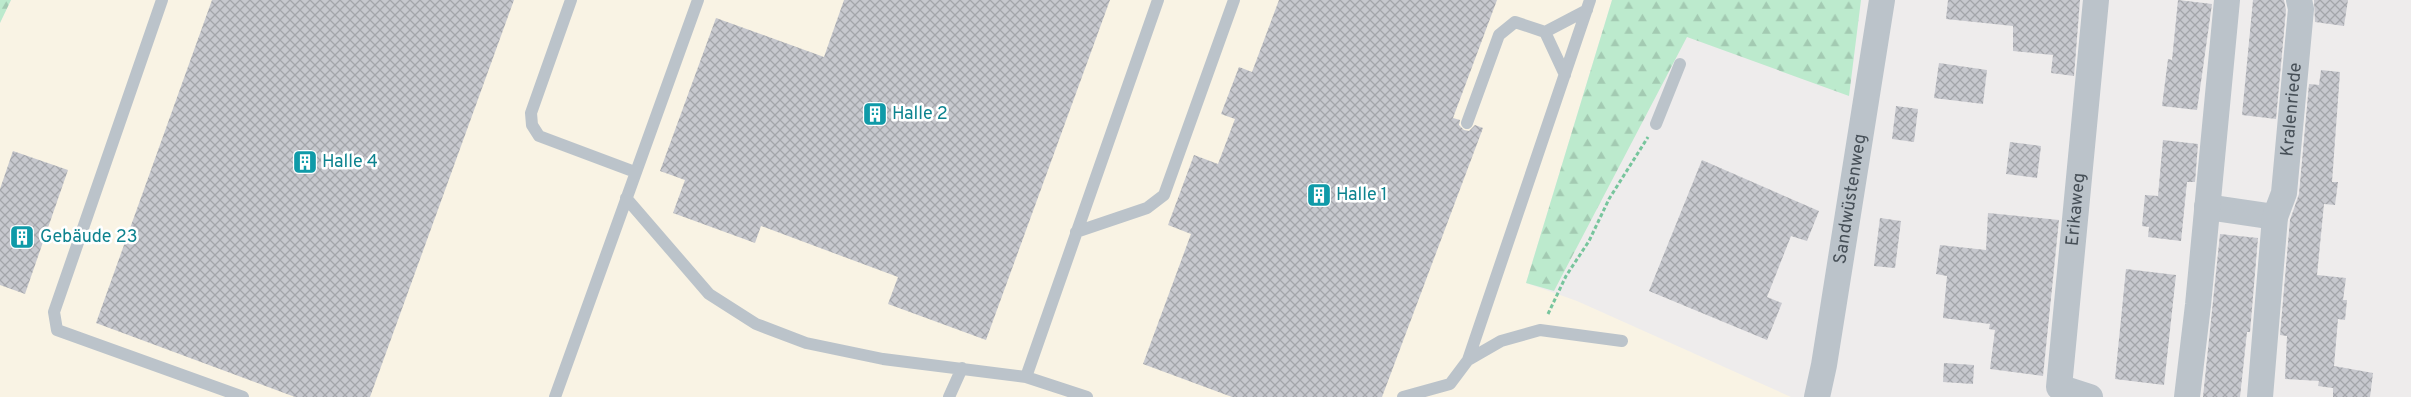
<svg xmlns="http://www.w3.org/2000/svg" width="2411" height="397" viewBox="0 0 2411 397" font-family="Overpass,sans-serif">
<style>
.commercial{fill:#f9f3e4}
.forest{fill:url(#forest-firs)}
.building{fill:url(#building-cross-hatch)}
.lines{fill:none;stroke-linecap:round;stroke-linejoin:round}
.path{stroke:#77c59d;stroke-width:3;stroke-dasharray:4 2.5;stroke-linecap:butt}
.service{stroke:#bbc3ca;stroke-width:12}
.minor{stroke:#bbc3ca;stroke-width:26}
.labels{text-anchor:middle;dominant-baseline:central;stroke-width:5;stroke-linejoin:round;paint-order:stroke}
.street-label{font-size:18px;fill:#464f57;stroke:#fff}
.culture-label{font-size:18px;fill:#0d838f;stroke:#fff;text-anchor:start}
</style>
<defs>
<pattern id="forest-firs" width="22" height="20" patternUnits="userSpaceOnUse" patternTransform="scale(1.25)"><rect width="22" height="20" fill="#bceacd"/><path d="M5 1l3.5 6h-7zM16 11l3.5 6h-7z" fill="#a3cab2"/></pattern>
<pattern id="building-cross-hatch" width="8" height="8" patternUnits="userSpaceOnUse" patternTransform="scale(1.25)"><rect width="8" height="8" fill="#c7c8ce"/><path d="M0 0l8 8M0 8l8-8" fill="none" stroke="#a3a5aa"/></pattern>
</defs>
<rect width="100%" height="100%" fill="#eeecec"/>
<!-- commercial -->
<path class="commercial" d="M 11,0 L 1612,0 L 1526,283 L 1577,301 L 1791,397 L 0,397 L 0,23 Z"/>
<!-- forest -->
<path class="forest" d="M 0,0 L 11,0 L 0,23 Z
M 1612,0 L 1861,0 L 1849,96 L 1687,37 L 1554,291 L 1526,283 Z"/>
<!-- building -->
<path class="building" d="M 212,0 L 514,0 L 370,397 L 295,397 L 96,323 Z
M 844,0 L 1110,0 L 986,340 L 888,304 L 898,277 L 761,226 L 755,243 L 673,213 L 685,180 L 660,171 L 716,18 L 824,57 Z
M 1279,0 L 1497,0 L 1453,118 L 1460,120 L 1459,125 L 1464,130 L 1469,131 L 1475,125 L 1483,128 L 1382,397 L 1232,397 L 1143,364 L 1191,234 L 1168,225 L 1194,155 L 1218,164 L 1235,119 L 1221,114 L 1239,67 L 1252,72 Z
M 1948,0 L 2080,0 L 2074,76 L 2051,73 L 2053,55 L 2013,51 L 2013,26 L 1946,19 Z
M 2178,0 L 2212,4 L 2197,110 L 2162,106 L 2168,59 L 2172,60 Z
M 2253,0 L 2284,0 L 2286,10 L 2276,119 L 2242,115 Z
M 2314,0 L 2348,0 L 2344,26 L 2315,22 Z
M 1939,63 L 1987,70 L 1983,104 L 1934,98 Z
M 2321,70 L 2340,72 L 2332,182 L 2338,182 L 2335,205 L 2324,204 L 2317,275 L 2346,278 L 2343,300 L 2347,300 L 2345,320 L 2338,319 L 2334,366 L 2373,373 L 2370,397 L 2333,397 L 2333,388 L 2318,386 L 2319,381 L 2285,379 L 2287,336 L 2280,335 L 2290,220 L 2299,194 L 2309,84 L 2319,85 Z
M 1896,106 L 1918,109 L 1914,142 L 1892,139 Z
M 2163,140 L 2198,144 L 2195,182 L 2187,182 L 2181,241 L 2148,237 L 2149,227 L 2142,226 L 2145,195 L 2158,196 Z
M 2010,142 L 2041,146 L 2037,178 L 2006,174 Z
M 13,151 L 68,170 L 25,294 L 0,285 L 0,189 Z
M 1702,160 L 1819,211 L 1807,241 L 1791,236 L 1767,297 L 1782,303 L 1767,340 L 1649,291 Z
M 1988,213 L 2059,220 L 2043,376 L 1990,369 L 1995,330 L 1989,329 L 1990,324 L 1943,318 L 1947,276 L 1936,274 L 1940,245 L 1986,250 Z
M 1880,218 L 1901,221 L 1895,268 L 1874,266 Z
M 2220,234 L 2258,238 L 2250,332 L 2247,332 L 2240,397 L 2203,397 Z
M 2126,269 L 2176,275 L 2164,385 L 2115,379 Z
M 1944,363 L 1974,365 L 1973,384 L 1943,382 Z"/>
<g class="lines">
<!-- path -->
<path class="path" d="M 1548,314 L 1566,276 L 1589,241 L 1609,199 L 1648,137"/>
<!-- service -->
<path class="service" d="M 162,0 L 54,312 L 57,330 L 243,397
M 571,0 L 531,113 L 532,125 L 539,136 L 635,172
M 1545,32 L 1587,10
M 1467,123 L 1499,35 L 1515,22 L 1545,32 L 1565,75
M 1656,124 L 1680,64
M 626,198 L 709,294 L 756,324 L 806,343 L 883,359 L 1026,377 L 1087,397
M 1076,232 L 1147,208 L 1164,195 L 1234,0
M 1468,360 L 1501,341 L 1540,330 L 1622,341
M 1026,377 L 1158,0
M 555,397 L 698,0
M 949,397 L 962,368
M 1403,397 L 1450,384 L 1468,360 L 1590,0"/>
<!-- minor -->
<g class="minor">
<path d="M 2207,207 L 2275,217"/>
<path id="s1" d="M 1817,397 L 1824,365 L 1882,0"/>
<path id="s2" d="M 2090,397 L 2059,387 L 2096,0"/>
<path d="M 2187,397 L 2198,305 L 2227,0"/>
<path id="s3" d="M 2260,397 L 2275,217 L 2284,193 L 2301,9 L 2299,0"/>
</g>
</g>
<!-- icons -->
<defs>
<symbol id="building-square" viewBox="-11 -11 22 22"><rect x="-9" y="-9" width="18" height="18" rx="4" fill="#0f9aa8" stroke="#fff"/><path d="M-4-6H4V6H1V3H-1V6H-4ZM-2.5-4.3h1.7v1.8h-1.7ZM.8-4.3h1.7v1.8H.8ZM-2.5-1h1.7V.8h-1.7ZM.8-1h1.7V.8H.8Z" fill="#fff"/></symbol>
</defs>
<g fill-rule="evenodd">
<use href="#building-square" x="861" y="100" width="28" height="28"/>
<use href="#building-square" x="291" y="148" width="28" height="28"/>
<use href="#building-square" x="1305" y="181" width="28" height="28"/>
<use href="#building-square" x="8" y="223" width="28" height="28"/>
</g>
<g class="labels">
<!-- street labels -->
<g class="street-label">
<text stroke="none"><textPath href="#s3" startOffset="290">Kralenriede</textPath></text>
<text stroke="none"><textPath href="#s1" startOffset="201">Sandwüstenweg</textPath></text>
<text stroke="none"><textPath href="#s2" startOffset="211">Erikaweg</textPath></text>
</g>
<!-- culture labels -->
<g class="culture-label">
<text x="892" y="114">Halle 2</text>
<text x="322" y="162">Halle 4</text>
<text x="1336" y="195">Halle 1</text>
<text x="40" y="237">Gebäude 23</text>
</g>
</g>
</svg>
